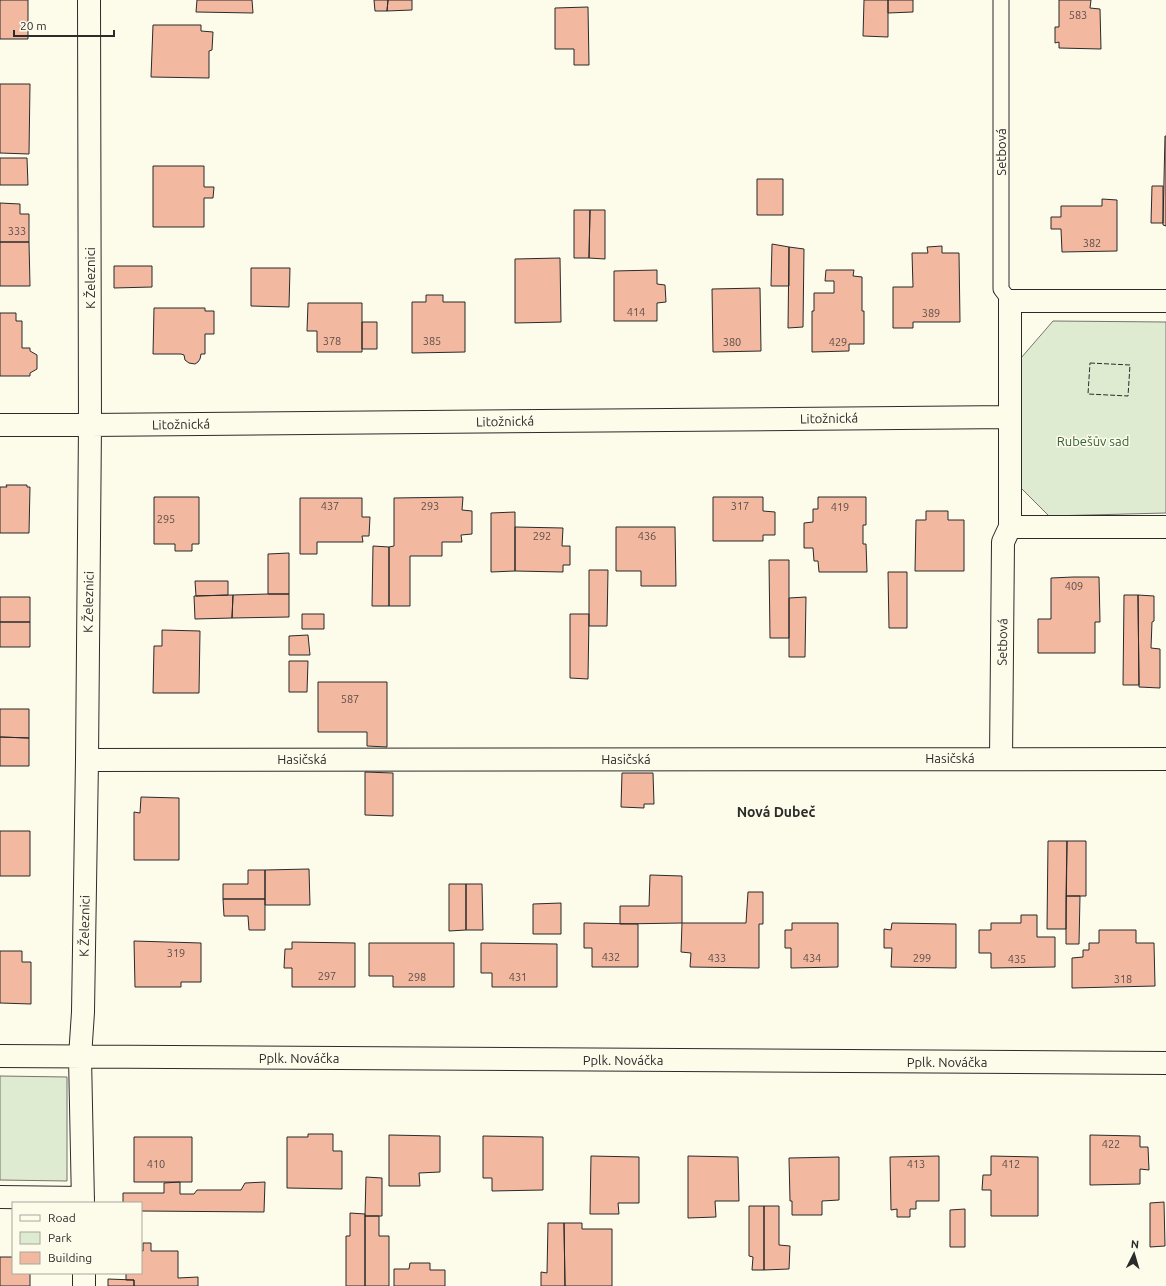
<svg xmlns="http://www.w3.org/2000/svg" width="1166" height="1286" viewBox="0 0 1166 1286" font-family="Ubuntu,sans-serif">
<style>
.green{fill:#deebd1;stroke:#74746e}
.building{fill:#f2b8a0;stroke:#2b2b2b}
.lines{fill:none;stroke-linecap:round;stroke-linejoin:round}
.lane-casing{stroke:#2b2b2b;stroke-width:17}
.street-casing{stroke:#2b2b2b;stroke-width:24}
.lane{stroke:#fdfbea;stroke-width:15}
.street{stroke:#fdfbea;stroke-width:22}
.fence{stroke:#2b2b2b;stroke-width:1;stroke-dasharray:5 2;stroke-linecap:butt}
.labels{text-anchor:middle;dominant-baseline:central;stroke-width:3;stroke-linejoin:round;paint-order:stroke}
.number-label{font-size:11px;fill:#5d4e48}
.street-label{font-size:13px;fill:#2b2b2b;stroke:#fdfbea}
.park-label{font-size:13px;fill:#34623c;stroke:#fdfbea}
.neighbourhood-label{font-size:14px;font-weight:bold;fill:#2b2b2b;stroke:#fdfbea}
</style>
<rect width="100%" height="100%" fill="#fdfbea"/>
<!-- green -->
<path class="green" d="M 1053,321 L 1166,322 L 1166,513 L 1049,516 L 1018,485 L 1021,358 Z
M 0,1076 L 67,1077 L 67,1181 L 0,1180 Z"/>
<!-- building -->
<path class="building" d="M 0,0 L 28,0 L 28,39 L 0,39 Z
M 197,0 L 252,0 L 253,13 L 196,12 Z
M 374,0 L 388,0 L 387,11 L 375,11 Z
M 388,0 L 412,0 L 412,10 L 387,11 Z
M 864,0 L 888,0 L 888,37 L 863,36 Z
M 888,0 L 913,0 L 913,12 L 888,13 Z
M 1059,0 L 1091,0 L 1090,8 L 1100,9 L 1101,49 L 1059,48 L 1059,42 L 1055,43 L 1055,27 L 1059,27 Z
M 588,7 L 589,65 L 574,65 L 574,49 L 555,49 L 555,8 Z
M 153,25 L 201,25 L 201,31 L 213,32 L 212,50 L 209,51 L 209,78 L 151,77 Z
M 0,84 L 30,84 L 29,154 L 0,153 Z
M 1165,136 L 1166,136 L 1166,226 L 1163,225 L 1163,223 Z
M 0,158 L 27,158 L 28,185 L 0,185 Z
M 153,166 L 204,166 L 204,187 L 214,187 L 213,198 L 204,198 L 204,227 L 153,227 Z
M 757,179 L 783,179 L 783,215 L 757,215 Z
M 1152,186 L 1163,186 L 1163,223 L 1151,223 Z
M 1102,199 L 1117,200 L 1117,251 L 1062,252 L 1061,229 L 1051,229 L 1051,217 L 1061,217 L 1061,206 L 1102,206 Z
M 0,203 L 20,204 L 20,214 L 29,214 L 29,242 L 0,242 Z
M 574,210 L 590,210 L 589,258 L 574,258 Z
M 590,210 L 605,210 L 605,259 L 589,258 Z
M 0,242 L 29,242 L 30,286 L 0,286 Z
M 772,244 L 789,247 L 789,286 L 771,286 Z
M 942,246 L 942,253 L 959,253 L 960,322 L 913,322 L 913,328 L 893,328 L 893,287 L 913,287 L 912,253 L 928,253 L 927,247 Z
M 789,247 L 804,249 L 803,327 L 788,328 Z
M 560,258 L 561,322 L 515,323 L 515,259 Z
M 114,266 L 152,266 L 152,287 L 114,288 Z
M 251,268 L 290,268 L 289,307 L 251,306 Z
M 657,270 L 657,284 L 665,285 L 666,302 L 657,303 L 657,321 L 614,321 L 614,271 Z
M 826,270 L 854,270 L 853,276 L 862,277 L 862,311 L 864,311 L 864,344 L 849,344 L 849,351 L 812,352 L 812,311 L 814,311 L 814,293 L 834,293 L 834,281 L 825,281 Z
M 760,288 L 761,351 L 713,352 L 712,289 Z
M 426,295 L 443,295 L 443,302 L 465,302 L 465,352 L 412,353 L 412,302 L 426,302 Z
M 308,303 L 362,303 L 362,352 L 317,352 L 317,331 L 307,331 Z
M 154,308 L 205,308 L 205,311 L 214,311 L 214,334 L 205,334 L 205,354 L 201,354 L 200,359 L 198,362 L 195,364 L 189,363 L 185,360 L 184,355 L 181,354 L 153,354 Z
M 0,313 L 16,313 L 16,321 L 22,321 L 22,348 L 30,348 L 30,351 L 37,355 L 37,369 L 30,373 L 30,376 L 0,376 Z
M 362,322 L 377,322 L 377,349 L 362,349 Z
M 6,485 L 27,485 L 27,487 L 30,487 L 29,533 L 0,533 L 0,487 L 7,487 Z
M 154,497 L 199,497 L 199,544 L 192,544 L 192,551 L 175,551 L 175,544 L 154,544 Z
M 463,497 L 462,510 L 472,511 L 472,534 L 461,535 L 462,542 L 442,542 L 442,556 L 410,556 L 410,606 L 389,606 L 389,547 L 394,546 L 394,498 Z
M 713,497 L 763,497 L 763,511 L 775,512 L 775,535 L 763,535 L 763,541 L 713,541 Z
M 818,497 L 866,497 L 866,525 L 863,525 L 863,544 L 866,544 L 867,572 L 819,572 L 818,561 L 814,561 L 813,548 L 804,548 L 804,523 L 813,522 L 813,509 L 818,509 Z
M 300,498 L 362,498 L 362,517 L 370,517 L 369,536 L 362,536 L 363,542 L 317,542 L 317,554 L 300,554 Z
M 926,511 L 948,511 L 948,520 L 964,520 L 964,571 L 915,571 L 916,520 L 926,520 Z
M 515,512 L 515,571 L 491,572 L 491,513 Z
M 515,527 L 563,528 L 562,546 L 570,546 L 570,565 L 563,565 L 563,572 L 515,571 Z
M 616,527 L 675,527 L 676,586 L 641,586 L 641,571 L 616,571 Z
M 373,546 L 389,547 L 389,606 L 372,606 Z
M 289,553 L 289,594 L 268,594 L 268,554 Z
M 769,560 L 789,560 L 789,638 L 770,638 Z
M 589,570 L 608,570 L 607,626 L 589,626 Z
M 888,572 L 907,572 L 907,628 L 889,628 Z
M 1073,577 L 1099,577 L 1100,622 L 1095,622 L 1095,653 L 1038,653 L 1038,619 L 1051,619 L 1051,578 Z
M 195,581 L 228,581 L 228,595 L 196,596 Z
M 268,594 L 289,594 L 289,617 L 232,618 L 233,595 Z
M 233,595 L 232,618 L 195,619 L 194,596 Z
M 1124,595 L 1138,595 L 1139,685 L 1123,685 Z
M 1138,595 L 1154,596 L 1154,621 L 1152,622 L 1151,648 L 1160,649 L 1160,688 L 1139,687 Z
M 0,597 L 30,597 L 30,622 L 0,622 Z
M 806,597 L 805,657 L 789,657 L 789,598 Z
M 302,614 L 324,614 L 324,629 L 302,629 Z
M 570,614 L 589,614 L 588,679 L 570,678 Z
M 0,622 L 30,622 L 30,647 L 0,647 Z
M 162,630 L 200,631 L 199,693 L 153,693 L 154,646 L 162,646 Z
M 308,635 L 310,655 L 289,655 L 289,636 Z
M 289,661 L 308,661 L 307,692 L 289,692 Z
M 318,682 L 387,682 L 387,747 L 367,746 L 367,732 L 318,732 Z
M 0,709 L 29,709 L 29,738 L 0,737 Z
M 0,737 L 29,738 L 29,766 L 0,766 Z
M 365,772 L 393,773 L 393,816 L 365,815 Z
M 622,773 L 653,773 L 654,804 L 644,804 L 644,808 L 621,807 Z
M 141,797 L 179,798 L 179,860 L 134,860 L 134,812 L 140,813 Z
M 0,831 L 30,831 L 30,876 L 0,876 Z
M 1048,841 L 1067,841 L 1066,929 L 1047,929 Z
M 1067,841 L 1086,841 L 1086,896 L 1066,896 Z
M 309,869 L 310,905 L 265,905 L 265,870 Z
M 248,870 L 265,870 L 265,899 L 223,899 L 223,884 L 248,884 Z
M 650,875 L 682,876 L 682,923 L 620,924 L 620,906 L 649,906 Z
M 449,884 L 466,884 L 466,930 L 449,931 Z
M 466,884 L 482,884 L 483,930 L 466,930 Z
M 748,892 L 763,892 L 763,924 L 759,924 L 759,968 L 690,967 L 691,953 L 681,952 L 682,923 L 746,923 Z
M 1066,896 L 1080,896 L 1079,944 L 1066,944 Z
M 223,899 L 265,899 L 265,930 L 249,930 L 248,916 L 224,916 Z
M 561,903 L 561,934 L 533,934 L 533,904 Z
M 1021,915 L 1037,915 L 1037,937 L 1055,937 L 1055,967 L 991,968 L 991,953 L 979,953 L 979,930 L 991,930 L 991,923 L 1021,923 Z
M 584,923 L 638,924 L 638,967 L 592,967 L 592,948 L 584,948 Z
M 792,923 L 838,923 L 838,967 L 791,968 L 791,948 L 785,948 L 785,930 L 792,930 Z
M 892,923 L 956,924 L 956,968 L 891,967 L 892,948 L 884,948 L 884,929 L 891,930 Z
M 1099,930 L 1136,930 L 1136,943 L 1154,943 L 1155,986 L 1072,988 L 1072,958 L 1083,957 L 1083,950 L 1089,950 L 1089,943 L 1099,943 Z
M 134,941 L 201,943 L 201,982 L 181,982 L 181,987 L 135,987 Z
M 292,942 L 355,943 L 355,987 L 292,987 L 292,968 L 284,968 L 285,949 L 292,949 Z
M 369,943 L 454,943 L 454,987 L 393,987 L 393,976 L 369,976 Z
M 481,943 L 557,944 L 557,987 L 492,987 L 492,973 L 481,973 Z
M 0,951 L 22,951 L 22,962 L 31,962 L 31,1004 L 0,1003 Z
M 308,1134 L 333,1134 L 333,1151 L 342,1151 L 342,1189 L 287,1188 L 287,1137 L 308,1137 Z
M 389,1135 L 440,1136 L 440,1172 L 419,1173 L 420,1186 L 389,1186 Z
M 1090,1135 L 1140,1136 L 1140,1147 L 1148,1147 L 1149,1170 L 1140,1169 L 1140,1184 L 1090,1185 Z
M 483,1136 L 543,1137 L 543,1190 L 492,1191 L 492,1178 L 483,1178 Z
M 134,1137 L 192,1137 L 192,1182 L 134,1182 Z
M 591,1156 L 639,1157 L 639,1203 L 618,1203 L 619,1214 L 590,1214 Z
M 688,1156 L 738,1157 L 739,1201 L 715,1201 L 716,1217 L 688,1218 Z
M 939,1156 L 939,1201 L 916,1201 L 916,1209 L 910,1209 L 910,1217 L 897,1217 L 897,1209 L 891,1210 L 890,1157 Z
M 991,1156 L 1038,1157 L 1038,1216 L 991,1216 L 991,1190 L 982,1190 L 983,1175 L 991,1175 Z
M 839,1157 L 839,1200 L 822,1201 L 822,1215 L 792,1215 L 792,1201 L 790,1201 L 789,1158 Z
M 366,1177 L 382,1178 L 382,1216 L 365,1216 Z
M 180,1182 L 180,1194 L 194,1194 L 197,1190 L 241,1190 L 245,1183 L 265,1182 L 264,1212 L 141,1211 L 141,1203 L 123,1203 L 123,1193 L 164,1193 L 164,1183 Z
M 1164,1202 L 1165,1246 L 1150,1247 L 1150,1203 Z
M 749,1206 L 764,1206 L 764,1270 L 752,1270 L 753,1257 L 749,1256 Z
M 764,1206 L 779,1206 L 779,1245 L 790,1246 L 789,1269 L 764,1270 Z
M 965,1209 L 965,1247 L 950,1247 L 950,1210 Z
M 350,1213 L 365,1214 L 365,1286 L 346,1286 L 346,1236 L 350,1236 Z
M 365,1216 L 379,1216 L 379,1236 L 389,1236 L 389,1286 L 365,1286 Z
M 548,1223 L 564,1223 L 565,1286 L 541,1286 L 541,1272 L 547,1273 Z
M 564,1223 L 582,1223 L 582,1229 L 612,1229 L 612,1286 L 565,1286 Z
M 143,1243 L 151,1243 L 151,1251 L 178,1251 L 178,1278 L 198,1277 L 198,1286 L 134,1286 L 134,1280 L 126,1280 L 126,1273 L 141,1273 L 141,1251 L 143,1251 Z
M 0,1257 L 13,1257 L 13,1273 L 30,1273 L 30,1286 L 0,1286 Z
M 410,1263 L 430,1263 L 430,1270 L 445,1270 L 445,1286 L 394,1286 L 394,1269 L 409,1269 Z
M 108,1279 L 134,1280 L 134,1286 L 108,1286 Z"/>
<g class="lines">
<defs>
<path id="lane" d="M 1001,0 L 1001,289 L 1010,301"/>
<path id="street" d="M 1166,301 L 1010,301 L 1010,527 L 1166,527
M 0,425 L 90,425 L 1010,417
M 1001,758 L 1003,542 L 1010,527
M 87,760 L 1166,759
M 0,1056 L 1166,1063
M 0,1197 L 83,1198
M 83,1203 L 80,1057 L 83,1012 L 87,760 L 90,425 L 89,0
M 84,1273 L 84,1286"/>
</defs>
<!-- lane casing -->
<use href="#lane" class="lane-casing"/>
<!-- street casing -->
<use href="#street" class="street-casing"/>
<!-- lane -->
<use href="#lane" class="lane"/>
<!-- street -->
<use href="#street" class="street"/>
<!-- fence -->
<path class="fence" d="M 1090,363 L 1130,365 L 1128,396 L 1088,394 Z"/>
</g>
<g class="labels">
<!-- number labels -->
<g class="number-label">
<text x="1078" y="15">583</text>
<text x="17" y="231">333</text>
<text x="1092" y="243">382</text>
<text x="636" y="312">414</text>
<text x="931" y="313">389</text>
<text x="332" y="341">378</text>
<text x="432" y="341">385</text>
<text x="732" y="342">380</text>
<text x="838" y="342">429</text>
<text x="330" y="506">437</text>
<text x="430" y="506">293</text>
<text x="740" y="506">317</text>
<text x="840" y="507">419</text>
<text x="166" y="519">295</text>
<text x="542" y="536">292</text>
<text x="647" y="536">436</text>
<text x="1074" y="586">409</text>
<text x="350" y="699">587</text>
<text x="176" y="953">319</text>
<text x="611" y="957">432</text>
<text x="717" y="958">433</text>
<text x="812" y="958">434</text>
<text x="922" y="958">299</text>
<text x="1017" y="959">435</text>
<text x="327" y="976">297</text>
<text x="417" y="977">298</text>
<text x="518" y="977">431</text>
<text x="1123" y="979">318</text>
<text x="1111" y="1144">422</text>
<text x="156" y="1164">410</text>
<text x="916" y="1164">413</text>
<text x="1011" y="1164">412</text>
</g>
<!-- street labels -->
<g class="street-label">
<text transform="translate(1001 152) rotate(-90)">Setbová</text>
<text transform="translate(90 278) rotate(-90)">K Železnici</text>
<text transform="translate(829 418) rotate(-1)">Litožnická</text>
<text transform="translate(505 421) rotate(-1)">Litožnická</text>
<text transform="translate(181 424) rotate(-1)">Litožnická</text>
<text transform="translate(88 602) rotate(-89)">K Železnici</text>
<text transform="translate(1002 642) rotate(-89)">Setbová</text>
<text x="950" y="758">Hasičská</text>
<text x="302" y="759">Hasičská</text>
<text x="626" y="759">Hasičská</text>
<text transform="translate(84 926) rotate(-89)">K Železnici</text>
<text x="299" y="1058">Pplk. Nováčka</text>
<text x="623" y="1060">Pplk. Nováčka</text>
<text x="947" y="1062">Pplk. Nováčka</text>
</g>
<!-- park labels -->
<g class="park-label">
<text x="1093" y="441">Rubešův sad</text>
</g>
<!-- neighbourhood labels -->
<g class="neighbourhood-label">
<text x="776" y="812">Nová Dubeč</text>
</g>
</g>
<!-- legend -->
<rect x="12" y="1202" width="130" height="72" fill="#fdfbea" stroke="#a9a89e"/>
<rect x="20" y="1215" width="20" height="6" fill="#fdfbea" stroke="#a9a89e"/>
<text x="48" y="1222" font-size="12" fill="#2b2b2b">Road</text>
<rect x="20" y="1232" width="20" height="12" fill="#deebd1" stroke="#a9a89e"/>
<text x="48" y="1242" font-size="12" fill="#2b2b2b">Park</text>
<rect x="20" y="1252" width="20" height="12" fill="#f2b8a0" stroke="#a9a89e"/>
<text x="48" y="1262" font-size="12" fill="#2b2b2b">Building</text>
<!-- north arrow -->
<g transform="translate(1134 1254) rotate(5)" stroke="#fdfbea" stroke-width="3" paint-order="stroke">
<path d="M0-3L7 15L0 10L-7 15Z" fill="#2b2b2b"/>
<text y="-6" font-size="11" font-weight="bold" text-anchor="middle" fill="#2b2b2b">N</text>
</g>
<!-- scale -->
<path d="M14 30v6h100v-6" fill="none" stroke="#2b2b2b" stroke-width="2"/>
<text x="20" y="30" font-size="12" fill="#2b2b2b" stroke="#fdfbea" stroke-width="3" paint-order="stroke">20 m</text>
</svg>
